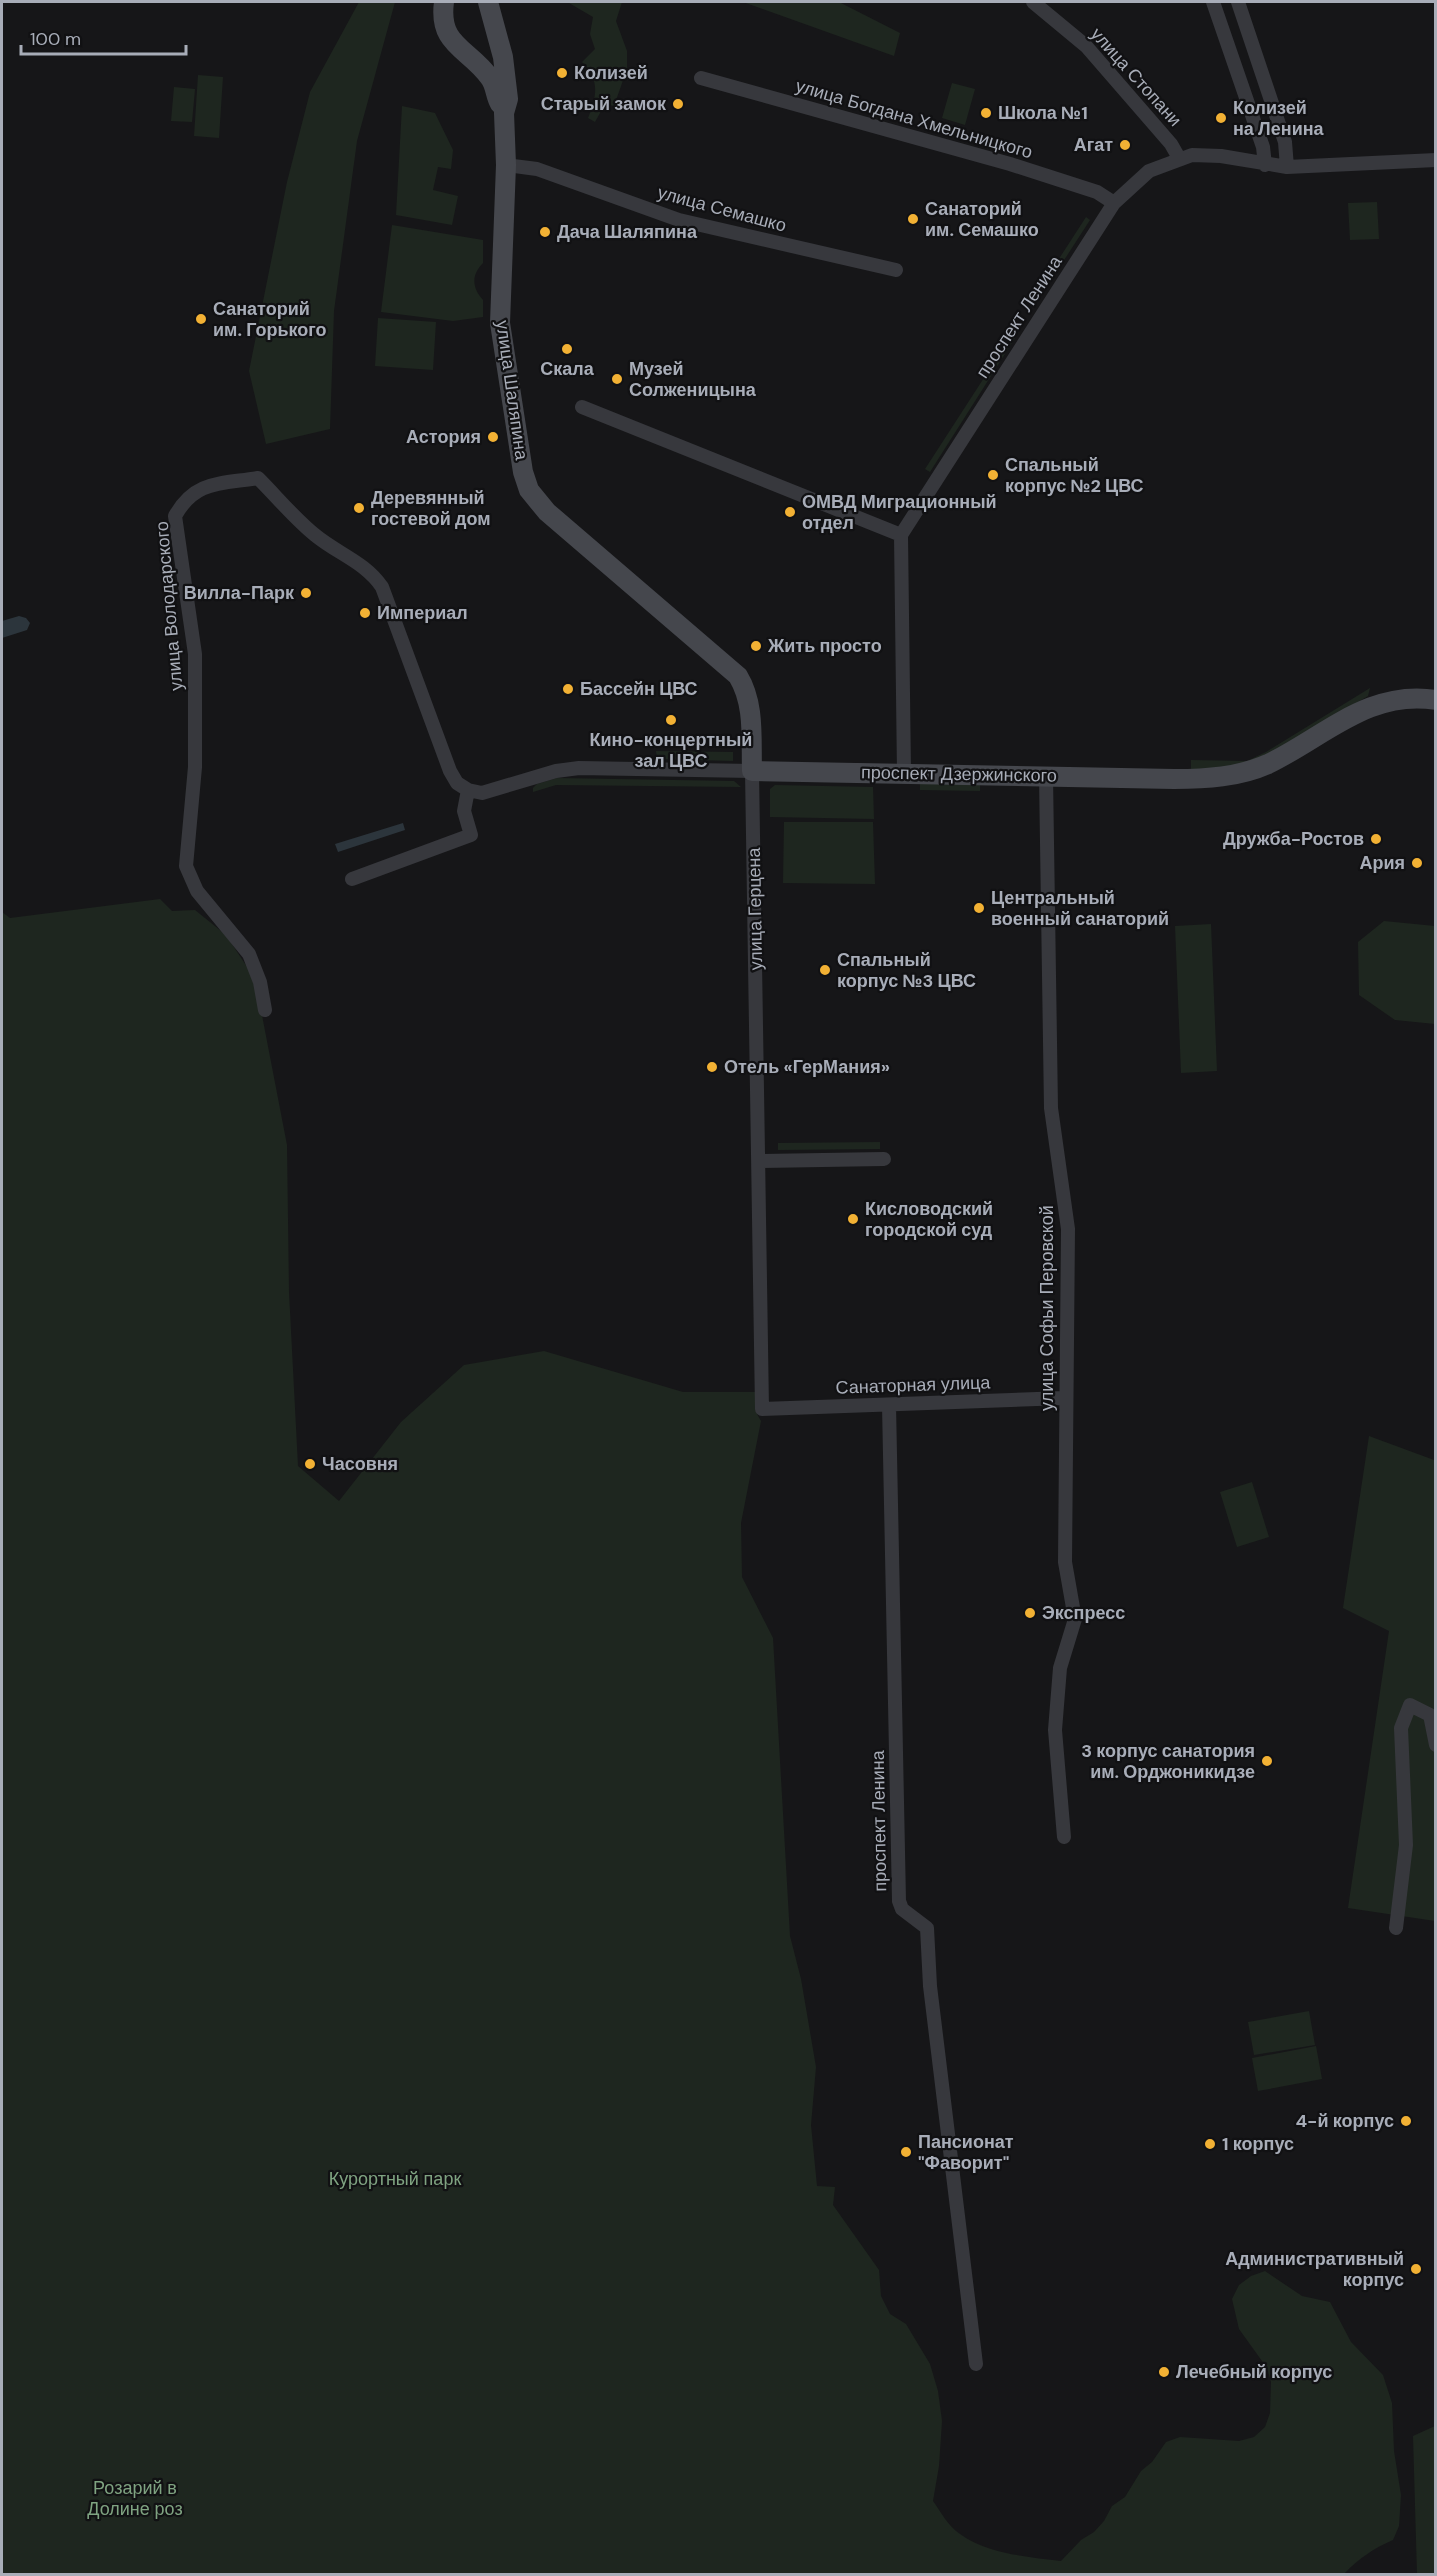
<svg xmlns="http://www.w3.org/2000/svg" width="1437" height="2576" viewBox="0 0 1437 2576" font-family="'DM Sans',sans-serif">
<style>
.green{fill:#1e261f}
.water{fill:#2c353c}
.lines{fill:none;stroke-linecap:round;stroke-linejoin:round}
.minor{stroke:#37383d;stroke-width:14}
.secondary{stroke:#45474d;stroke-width:20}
.poi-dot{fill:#f2b134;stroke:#111113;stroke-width:2}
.labels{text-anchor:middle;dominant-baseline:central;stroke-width:4.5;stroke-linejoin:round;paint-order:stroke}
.poi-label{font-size:18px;font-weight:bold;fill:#a8adb8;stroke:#111113;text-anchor:start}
.street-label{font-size:18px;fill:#a8adb8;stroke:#111113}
.park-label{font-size:18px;fill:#7fa381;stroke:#111113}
</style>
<rect width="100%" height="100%" fill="#161618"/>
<!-- green -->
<path class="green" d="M 359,2 L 395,2 L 357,141 L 334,311 L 330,429 L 266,444 L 249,371 L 287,182 L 310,92 Z
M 572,2 L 622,2 L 616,21 L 627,51 L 627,69 L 614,106 L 605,104 L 595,122 L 588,118 C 597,96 600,79 582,62 L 595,49 L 590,34 L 593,17 L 569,3 Z
M 743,2 L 839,2 L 900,33 L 894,56 Z
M 198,75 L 223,77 L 219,138 L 194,136 Z
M 952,83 L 975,89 L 965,125 L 942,118 Z
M 174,87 L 195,89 L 192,122 L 171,121 Z
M 402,106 L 435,113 L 453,150 L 451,169 L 438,167 L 433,190 L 458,196 L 452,225 L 396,215 Z
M 1377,202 L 1379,239 L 1350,240 L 1348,203 Z
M 1086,217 L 1090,220 L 1037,302 L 1033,299 Z
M 392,225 L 483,240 L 483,263 C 471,275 472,288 483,300 L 483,317 L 453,321 L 381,312 Z
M 378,318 L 436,322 L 433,370 L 375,366 Z
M 1013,333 L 1017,335 L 930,472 L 925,469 Z
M 1370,688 L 1368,696 L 1268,756 L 1248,765 L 1191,770 L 1191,760 L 1247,761 L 1266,752 Z
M 656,751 L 733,752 L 733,761 L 657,759 Z
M 557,778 L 734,781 L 741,787 L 556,785 L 533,792 L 533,788 L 537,784 Z
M 920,783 L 980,784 L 980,791 L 920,790 Z
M 775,785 L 873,787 L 874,819 L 770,817 L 770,789 Z
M 784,822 L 873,822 L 875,884 L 783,883 Z
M 160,899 L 172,911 L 195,910 L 226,935 L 251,973 L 261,1010 L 287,1145 L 289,1292 L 298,1466 L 339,1501 L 401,1422 L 464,1365 L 544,1351 L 683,1392 L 757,1392 L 757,1414 L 761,1421 L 741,1523 L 742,1577 L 773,1638 L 790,1936 L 801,1979 L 816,2067 L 811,2125 L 817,2186 L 835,2187 L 833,2205 L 879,2270 L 881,2296 L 890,2314 L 906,2324 L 930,2364 L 938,2391 L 942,2421 L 939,2466 L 933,2501 C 941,2512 948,2526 960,2534 C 987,2554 1028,2557 1061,2561 L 1081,2540 L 1094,2532 L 1104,2521 L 1112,2506 L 1125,2497 L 1141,2471 L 1152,2462 L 1166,2442 L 1180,2437 L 1239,2441 L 1254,2437 L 1265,2427 L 1270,2413 L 1271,2382 L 1267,2368 L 1239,2329 L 1232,2299 L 1239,2285 L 1251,2276 L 1265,2271 L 1302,2296 L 1330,2302 L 1351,2342 L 1383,2375 L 1392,2403 L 1394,2451 L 1401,2495 L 1399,2526 L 1393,2540 C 1374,2548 1358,2559 1344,2574 L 2,2574 L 2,912 L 10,918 Z
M 1384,921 L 1435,926 L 1435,1024 L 1395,1020 L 1359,995 L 1358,942 Z
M 1211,924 L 1217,1071 L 1181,1073 L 1175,926 Z
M 880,1142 L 880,1149 L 778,1150 L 778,1143 Z
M 1369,1436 L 1434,1460 L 1435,1457 L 1435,1921 L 1348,1908 L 1389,1631 L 1343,1608 Z
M 1252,1482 L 1269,1537 L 1237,1547 L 1220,1492 Z
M 1309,2011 L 1315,2045 L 1254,2055 L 1248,2022 Z
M 1316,2046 L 1322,2079 L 1258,2091 L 1252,2058 Z
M 1435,2426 L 1435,2574 L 1417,2574 L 1413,2436 Z"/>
<!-- water -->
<path class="water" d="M 19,616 L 26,618 L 30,623 L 27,630 L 2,638 L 2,621 Z
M 403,823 L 405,830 L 338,852 L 335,844 Z"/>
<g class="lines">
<!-- minor -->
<path class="minor" d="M 1033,2 L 1086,46 L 1171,144 L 1179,158
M 1213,2 L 1263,147 L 1265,165
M 1238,2 L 1285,142 L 1287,167
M 701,78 L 1010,164 L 1097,192 L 1114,203
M 506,165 L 537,169 L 679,220 L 896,270
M 582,407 L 901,535
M 904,773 L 901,535 L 1114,203 L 1149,171 L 1192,155 L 1221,156 L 1287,167 L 1436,160
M 1046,776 L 1051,1108 L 1068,1229 L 1065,1562 L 1075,1619 L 1060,1668 L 1055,1730 L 1064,1837
M 352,879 L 471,835 L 464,811 L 468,790
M 265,1010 L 260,982 L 249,954 L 197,891 L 186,866 L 195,767 L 195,654 L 175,516 C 195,480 221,484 258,478 C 277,497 295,519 315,535 C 338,554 365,562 382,587 L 450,771 L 457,783 L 468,790 L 482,793 L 556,771 L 579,768 L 752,771 L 762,1409 L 1065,1398
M 760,1161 L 884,1159
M 889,1405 L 899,1901 L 902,1909 L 927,1928 L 930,1986 L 976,2364
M 1396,1928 L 1406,1845 L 1401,1728 L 1410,1705 L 1430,1715 L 1436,1745"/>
<!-- secondary -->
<path class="secondary" d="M 444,2 C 438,46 469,48 490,78 C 496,86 495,96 500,104
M 488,2 L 503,57 L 508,99 L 504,113 L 506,165 L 500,323 L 523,472 L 529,490 L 547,512 L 738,676 C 755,704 751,738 752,771 L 1174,779 C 1206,779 1239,777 1268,764 C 1324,737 1369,689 1436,700"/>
</g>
<!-- markers -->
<g class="poi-dot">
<circle cx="562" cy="73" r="6"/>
<circle cx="678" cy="104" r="6"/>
<circle cx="986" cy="113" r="6"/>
<circle cx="1221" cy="118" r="6"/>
<circle cx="1125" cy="145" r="6"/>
<circle cx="913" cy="219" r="6"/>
<circle cx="545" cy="232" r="6"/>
<circle cx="201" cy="319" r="6"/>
<circle cx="567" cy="349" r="6"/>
<circle cx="617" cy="379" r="6"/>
<circle cx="493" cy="437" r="6"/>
<circle cx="993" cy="475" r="6"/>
<circle cx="359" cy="508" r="6"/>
<circle cx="790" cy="512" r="6"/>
<circle cx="306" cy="593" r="6"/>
<circle cx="365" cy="613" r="6"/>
<circle cx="756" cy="646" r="6"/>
<circle cx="568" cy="689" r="6"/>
<circle cx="671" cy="720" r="6"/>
<circle cx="1376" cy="839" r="6"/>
<circle cx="1417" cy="863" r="6"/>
<circle cx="979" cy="908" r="6"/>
<circle cx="825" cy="970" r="6"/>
<circle cx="712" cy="1067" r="6"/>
<circle cx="853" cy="1219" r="6"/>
<circle cx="310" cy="1464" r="6"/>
<circle cx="1030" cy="1613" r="6"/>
<circle cx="1267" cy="1761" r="6"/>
<circle cx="1406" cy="2121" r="6"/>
<circle cx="1210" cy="2144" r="6"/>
<circle cx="906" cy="2152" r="6"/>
<circle cx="1416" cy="2269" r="6"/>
<circle cx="1164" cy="2372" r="6"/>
</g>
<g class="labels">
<!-- poi labels -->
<g class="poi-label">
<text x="574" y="73">Колизей</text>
<text x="666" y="104" text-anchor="end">Старый замок</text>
<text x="1233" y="108">Колизей<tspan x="1233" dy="21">на Ленина</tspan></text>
<text x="998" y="113">Школа №1</text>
<text x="1113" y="145" text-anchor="end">Агат</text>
<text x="925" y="209">Санаторий<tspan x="925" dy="21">им. Семашко</tspan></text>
<text x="557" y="232">Дача Шаляпина</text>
<text x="213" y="309">Санаторий<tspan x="213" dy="21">им. Горького</tspan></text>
<text x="567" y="369" text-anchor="middle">Скала</text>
<text x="629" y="369">Музей<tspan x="629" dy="21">Солженицына</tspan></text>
<text x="481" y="437" text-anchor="end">Астория</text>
<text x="1005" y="465">Спальный<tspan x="1005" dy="21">корпус №2 ЦВС</tspan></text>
<text x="371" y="498">Деревянный<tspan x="371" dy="21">гостевой дом</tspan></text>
<text x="802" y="502">ОМВД Миграционный<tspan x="802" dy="21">отдел</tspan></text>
<text x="294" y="593" text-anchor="end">Вилла-Парк</text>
<text x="377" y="613">Империал</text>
<text x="768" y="646">Жить просто</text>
<text x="580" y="689">Бассейн ЦВС</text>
<text x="671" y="740" text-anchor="middle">Кино-концертный<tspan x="671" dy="21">зал ЦВС</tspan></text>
<text x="1364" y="839" text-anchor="end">Дружба-Ростов</text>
<text x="1405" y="863" text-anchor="end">Ария</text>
<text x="991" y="898">Центральный<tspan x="991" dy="21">военный санаторий</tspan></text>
<text x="837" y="960">Спальный<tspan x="837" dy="21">корпус №3 ЦВС</tspan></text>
<text x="724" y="1067">Отель «ГерМания»</text>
<text x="865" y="1209">Кисловодский<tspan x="865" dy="21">городской суд</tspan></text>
<text x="322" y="1464">Часовня</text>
<text x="1042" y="1613">Экспресс</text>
<text x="1255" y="1751" text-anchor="end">3 корпус санатория<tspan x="1255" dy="21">им. Орджоникидзе</tspan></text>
<text x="1394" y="2121" text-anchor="end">4-й корпус</text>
<text x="918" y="2142">Пансионат<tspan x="918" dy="21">"Фаворит"</tspan></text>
<text x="1222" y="2144">1 корпус</text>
<text x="1404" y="2259" text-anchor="end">Административный<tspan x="1404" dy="21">корпус</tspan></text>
<text x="1176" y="2372">Лечебный корпус</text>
</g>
<!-- street labels -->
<g class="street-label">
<text transform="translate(1136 77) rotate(48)">улица Стопани</text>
<text transform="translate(914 119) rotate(16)">улица Богдана Хмельницкого</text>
<text transform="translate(722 209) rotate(15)">улица Семашко</text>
<text transform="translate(1019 317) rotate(-57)">проспект Ленина</text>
<text transform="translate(512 390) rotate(82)">улица Шаляпина</text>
<text transform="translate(169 606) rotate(-95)">улица Володарского</text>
<text transform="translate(959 774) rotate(1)">проспект Дзержинского</text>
<text transform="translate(755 909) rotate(-91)">улица Герцена</text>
<text transform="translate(1047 1308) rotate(-90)">улица Софьи Перовской</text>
<text transform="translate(913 1385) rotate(-2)">Санаторная улица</text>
<text transform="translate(879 1821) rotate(-91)">проспект Ленина</text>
</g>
<!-- park labels -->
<g class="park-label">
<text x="395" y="2179">Курортный парк</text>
<text x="135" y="2488">Розарий в<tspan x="135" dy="21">Долине роз</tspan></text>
</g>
</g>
<!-- border -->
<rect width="1437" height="2576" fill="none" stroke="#a8adb8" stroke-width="6"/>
<!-- scale -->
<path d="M21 45v9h165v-9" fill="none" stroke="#a8adb8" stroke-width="3"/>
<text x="30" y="45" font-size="18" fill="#a8adb8" stroke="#111113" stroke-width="4.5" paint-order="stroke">100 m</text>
</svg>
